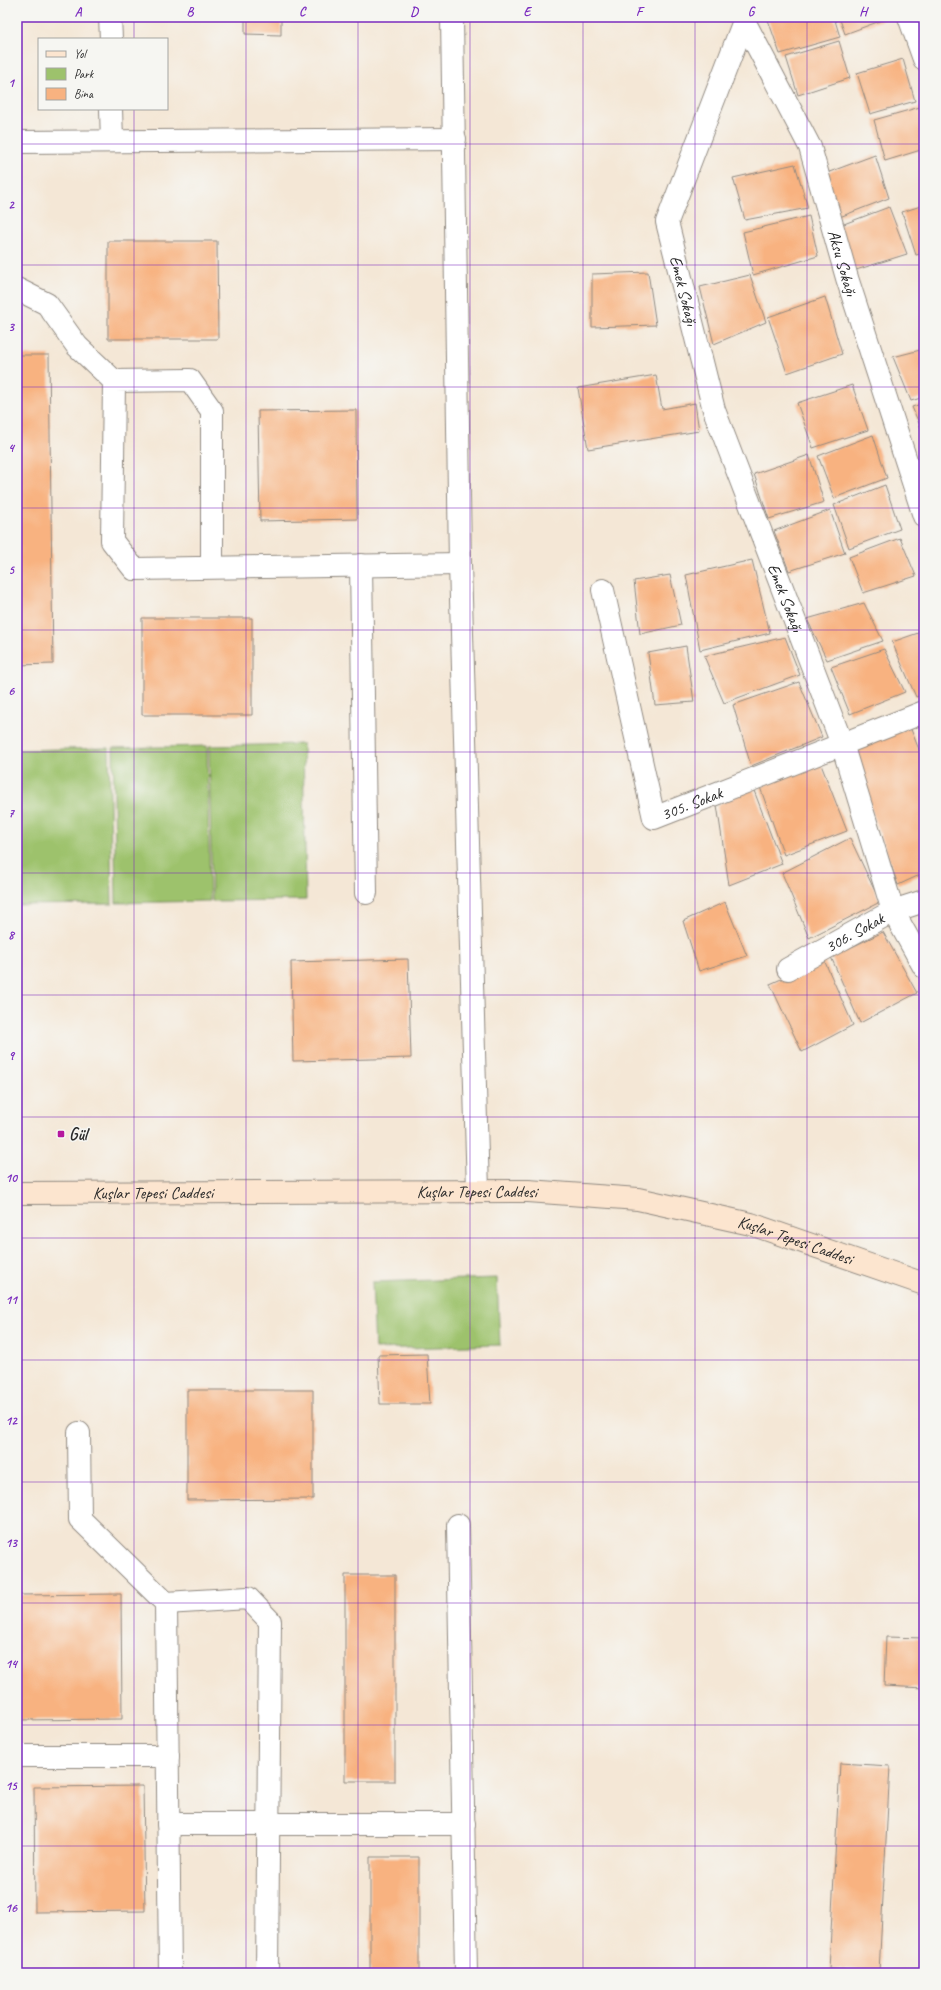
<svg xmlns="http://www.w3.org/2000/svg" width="941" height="1990" viewBox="0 0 941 1990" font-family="Caveat,sans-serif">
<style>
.green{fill:#9dc26c;stroke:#64764c}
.building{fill:#f8b280}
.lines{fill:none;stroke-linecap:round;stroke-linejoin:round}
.street-casing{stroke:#908980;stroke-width:24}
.secondary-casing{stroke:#908980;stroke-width:24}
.street{stroke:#fff;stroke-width:22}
.secondary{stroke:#fce5cf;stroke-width:22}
.grid{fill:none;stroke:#7b2cbf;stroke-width:1;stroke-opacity:0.55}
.poi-dot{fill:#b5179e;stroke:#f6f6f2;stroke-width:1.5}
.labels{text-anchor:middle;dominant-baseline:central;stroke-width:3;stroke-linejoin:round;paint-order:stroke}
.street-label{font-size:17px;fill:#2b2b2b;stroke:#f6f6f2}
.poi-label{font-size:17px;font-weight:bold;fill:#2b2b2b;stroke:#f6f6f2;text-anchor:start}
.neatline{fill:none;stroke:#7b2cbf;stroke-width:1.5}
.grid-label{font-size:13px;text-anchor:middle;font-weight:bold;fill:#7b2cbf}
</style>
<rect width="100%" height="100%" fill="#f6f6f2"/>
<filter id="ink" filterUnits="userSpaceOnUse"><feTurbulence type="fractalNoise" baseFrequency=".025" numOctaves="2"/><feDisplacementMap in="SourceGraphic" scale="8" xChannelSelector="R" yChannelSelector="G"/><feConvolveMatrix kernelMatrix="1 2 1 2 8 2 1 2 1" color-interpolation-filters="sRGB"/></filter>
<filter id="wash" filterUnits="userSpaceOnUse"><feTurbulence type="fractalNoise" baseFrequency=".012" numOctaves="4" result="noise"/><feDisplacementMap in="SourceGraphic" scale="16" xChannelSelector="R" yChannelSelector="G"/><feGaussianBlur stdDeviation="0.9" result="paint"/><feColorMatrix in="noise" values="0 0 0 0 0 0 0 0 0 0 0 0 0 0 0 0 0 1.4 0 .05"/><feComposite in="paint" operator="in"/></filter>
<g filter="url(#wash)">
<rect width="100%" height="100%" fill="#f4e7d6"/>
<!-- green -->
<path class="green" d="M 303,744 L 306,900 L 212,901 L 209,746 Z
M 207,746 L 210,901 L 116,903 L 113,748 Z
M 109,748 L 112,904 L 18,905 L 17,750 Z
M 497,1278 L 500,1345 L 375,1349 L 372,1282 Z"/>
<g id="blocks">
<!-- building -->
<path class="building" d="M 245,17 L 281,17 L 281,35 L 245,34 Z
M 767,17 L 834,17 L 840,37 L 780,54 Z
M 839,17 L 891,17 L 845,34 Z
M 839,41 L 850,78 L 798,95 L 786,57 Z
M 903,59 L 915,101 L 870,114 L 857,73 Z
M 920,107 L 924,118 L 924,149 L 885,161 L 874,120 Z
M 875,155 L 889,198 L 837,218 L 824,174 Z
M 795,164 L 808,208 L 745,220 L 733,178 Z
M 924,205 L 924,253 L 916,255 L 902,212 Z
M 889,207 L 907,254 L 856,270 L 836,227 Z
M 809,216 L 818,256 L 753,275 L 743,232 Z
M 108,241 L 217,241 L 218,339 L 108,339 Z
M 648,272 L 656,325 L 592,327 L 592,274 Z
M 750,275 L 766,322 L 714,344 L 700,287 Z
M 825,297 L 842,354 L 787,373 L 768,317 Z
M 924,349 L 924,397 L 911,401 L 893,357 Z
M 17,355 L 49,355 L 53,664 L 17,665 Z
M 656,375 L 662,409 L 695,403 L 699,431 L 588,449 L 578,388 Z
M 852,385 L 868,430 L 813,448 L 797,403 Z
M 924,403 L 924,435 L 912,407 Z
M 356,410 L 357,519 L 260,521 L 258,411 Z
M 873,435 L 887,478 L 834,498 L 818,456 Z
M 809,455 L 824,502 L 769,519 L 754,474 Z
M 885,485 L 900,529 L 849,548 L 834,505 Z
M 830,510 L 845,553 L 789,571 L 774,531 Z
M 900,538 L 916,576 L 863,593 L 849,557 Z
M 752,560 L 770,633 L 700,650 L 686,575 Z
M 670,575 L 681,625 L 640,634 L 634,581 Z
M 864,603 L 883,641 L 827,660 L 807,619 Z
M 142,618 L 252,618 L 252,715 L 142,715 Z
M 924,631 L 924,694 L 916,697 L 892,642 Z
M 785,637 L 800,675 L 724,703 L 704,656 Z
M 686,646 L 694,702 L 655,705 L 648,653 Z
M 884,649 L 905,692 L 850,714 L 831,667 Z
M 799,682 L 822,737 L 751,766 L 733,705 Z
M 924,715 L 924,734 L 919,718 Z
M 910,727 L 924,762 L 924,873 L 898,885 L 850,748 Z
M 820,762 L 847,831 L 784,855 L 760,787 Z
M 753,788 L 782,864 L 729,885 L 717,805 Z
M 850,838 L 880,902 L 809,938 L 782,873 Z
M 725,902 L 747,956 L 699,971 L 683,921 Z
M 883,932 L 917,993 L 860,1023 L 831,957 Z
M 408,959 L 411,1058 L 293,1061 L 291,962 Z
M 824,960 L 853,1025 L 802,1052 L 770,984 Z
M 427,1354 L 430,1404 L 380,1404 L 378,1355 Z
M 187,1390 L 313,1390 L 313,1499 L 187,1500 Z
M 345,1575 L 395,1575 L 395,1781 L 345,1781 Z
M 121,1594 L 122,1719 L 17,1720 L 17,1595 Z
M 886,1637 L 924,1638 L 924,1688 L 884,1686 Z
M 840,1763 L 890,1766 L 879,1972 L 829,1969 Z
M 143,1786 L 145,1911 L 35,1912 L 34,1787 Z
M 370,1857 L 419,1857 L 419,1973 L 370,1973 Z"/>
</g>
</g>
<g filter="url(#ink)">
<use href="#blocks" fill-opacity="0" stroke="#908980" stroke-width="1"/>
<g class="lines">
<defs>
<g id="street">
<path d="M 110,17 L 111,39"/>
<path d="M 452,17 L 460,564 L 478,1191"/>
<path id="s1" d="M 742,17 L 810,147 L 847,278 L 924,516"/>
<path d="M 909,17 L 924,59"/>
<path id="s2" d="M 744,21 L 667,222 L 714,410 L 842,744 L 893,911 L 924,967"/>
<path d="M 111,109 L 112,141"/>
<path d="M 17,142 L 455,139"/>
<path d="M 17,289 L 47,304 L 77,346 L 114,381"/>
<path d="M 361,565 L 366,893"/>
<path d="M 212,567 L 212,411 L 190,380 L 114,381 L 112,541 L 134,569 L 460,564"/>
<path id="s3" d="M 603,590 L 654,818 L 924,712"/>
<path id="s4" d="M 788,969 L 893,911 L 924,901"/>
<path d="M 79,1433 L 80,1519 L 166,1603 L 170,1973"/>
<path d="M 458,1525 L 466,1973"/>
<path d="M 166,1603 L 248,1598 L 270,1621 L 267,1973"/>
<path d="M 17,1756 L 168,1756"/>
<path d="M 168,1824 L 464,1824"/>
</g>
<g id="secondary">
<path id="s5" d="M 17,1193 L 528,1191 L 638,1199 L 751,1224 L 924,1284"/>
</g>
</defs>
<!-- street casing -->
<use href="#street" class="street-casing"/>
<!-- secondary casing -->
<use href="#secondary" class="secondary-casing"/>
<!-- street -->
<use href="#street" class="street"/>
<!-- secondary -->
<use href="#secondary" class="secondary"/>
</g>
</g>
<!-- grid -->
<path class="grid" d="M 134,17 L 134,39M 246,17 L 246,1973M 358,17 L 358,1973M 470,17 L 470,1973M 583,17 L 583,1973M 695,17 L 695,1973M 807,17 L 807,1973M 134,109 L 134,1973M 17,144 L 924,144M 17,265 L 924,265M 17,387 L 924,387M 17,508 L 924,508M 17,630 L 924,630M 17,752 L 924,752M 17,873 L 924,873M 17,995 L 924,995M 17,1117 L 924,1117M 17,1238 L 924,1238M 17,1360 L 924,1360M 17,1482 L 924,1482M 17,1603 L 924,1603M 17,1725 L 924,1725M 17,1846 L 924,1846"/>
<!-- markers -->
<rect class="poi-dot" x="57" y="1130" width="8" height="8" rx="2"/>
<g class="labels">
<!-- street labels -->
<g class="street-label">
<text stroke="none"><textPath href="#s1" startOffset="267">Aksu Sokağı</textPath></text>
<text stroke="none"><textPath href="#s2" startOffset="286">Emek Sokağı</textPath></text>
<text stroke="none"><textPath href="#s2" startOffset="610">Emek Sokağı</textPath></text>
<text stroke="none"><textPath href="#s3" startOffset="274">305. Sokak</textPath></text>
<text stroke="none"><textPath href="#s4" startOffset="76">306. Sokak</textPath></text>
<text stroke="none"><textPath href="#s5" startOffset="136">Kuşlar Tepesi Caddesi</textPath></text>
<text stroke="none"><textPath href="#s5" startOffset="460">Kuşlar Tepesi Caddesi</textPath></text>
<text stroke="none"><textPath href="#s5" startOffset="784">Kuşlar Tepesi Caddesi</textPath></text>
</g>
<!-- poi labels -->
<g class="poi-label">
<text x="69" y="1134">Gül</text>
</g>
</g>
<!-- margin -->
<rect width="941" height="1990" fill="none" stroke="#f6f6f2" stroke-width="44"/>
<!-- legend -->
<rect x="38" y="38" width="130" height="72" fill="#f6f6f2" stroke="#a5a5a2"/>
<rect x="46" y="51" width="20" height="6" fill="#fce5cf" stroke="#a5a5a2"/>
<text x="74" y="58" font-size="12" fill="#2b2b2b">Yol</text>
<rect x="46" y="68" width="20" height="12" fill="#9dc26c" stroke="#a5a5a2"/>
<text x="74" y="78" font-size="12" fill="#2b2b2b">Park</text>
<rect x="46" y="88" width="20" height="12" fill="#f8b280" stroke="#a5a5a2"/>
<text x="74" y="98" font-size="12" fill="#2b2b2b">Bina</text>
<rect x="22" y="22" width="897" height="1946" class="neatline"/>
<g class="grid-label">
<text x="78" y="16">A</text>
<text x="190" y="16">B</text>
<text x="302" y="16">C</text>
<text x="414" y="16">D</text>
<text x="527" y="16">E</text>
<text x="639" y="16">F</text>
<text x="751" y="16">G</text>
<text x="863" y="16">H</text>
<text x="11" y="87">1</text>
<text x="11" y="209">2</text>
<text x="11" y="331">3</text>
<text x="11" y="452">4</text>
<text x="11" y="574">5</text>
<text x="11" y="695">6</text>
<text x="11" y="817">7</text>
<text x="11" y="939">8</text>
<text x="11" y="1060">9</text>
<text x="11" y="1182">10</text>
<text x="11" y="1304">11</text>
<text x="11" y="1425">12</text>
<text x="11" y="1547">13</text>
<text x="11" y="1668">14</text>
<text x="11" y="1790">15</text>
<text x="11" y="1912">16</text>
</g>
</svg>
